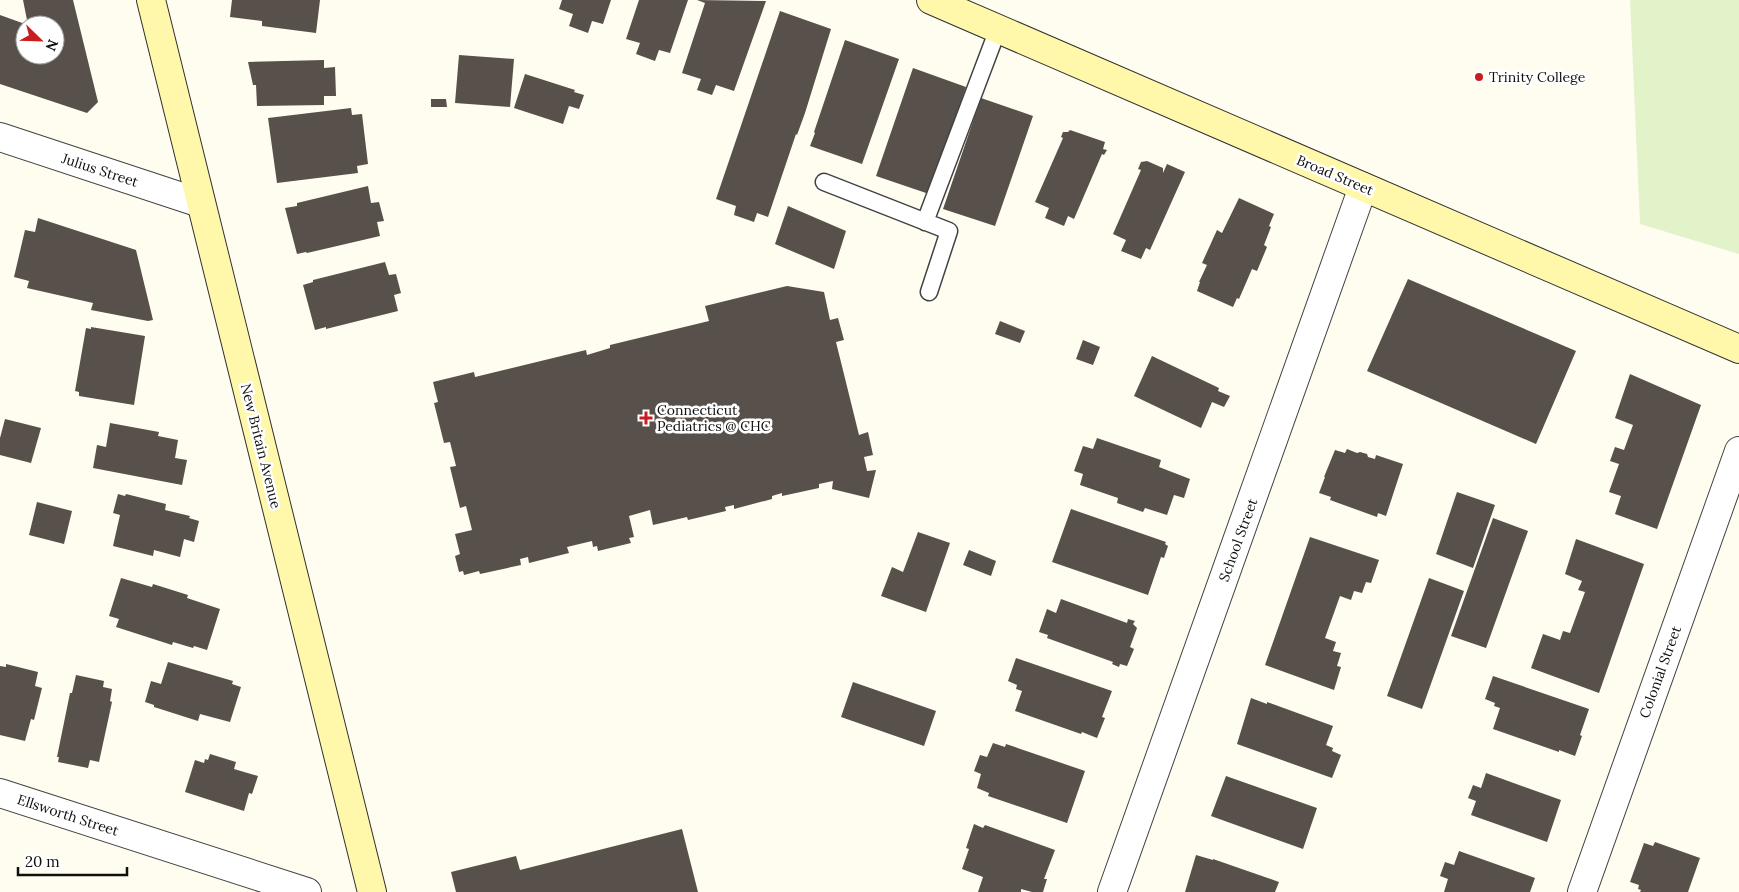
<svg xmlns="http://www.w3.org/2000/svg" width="1739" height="892" viewBox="0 0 1739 892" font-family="Lora,serif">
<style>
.pitch{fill:#e3f3c9}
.building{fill:#58504a}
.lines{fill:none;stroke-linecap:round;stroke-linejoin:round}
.service-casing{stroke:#424242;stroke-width:19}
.minor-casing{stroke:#424242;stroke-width:30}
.secondary-casing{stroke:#313131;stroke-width:30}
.service{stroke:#fff;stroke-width:16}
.minor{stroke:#fff;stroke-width:28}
.secondary{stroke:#fff8ab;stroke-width:28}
.poi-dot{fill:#c91c1f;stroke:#fff;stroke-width:2}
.labels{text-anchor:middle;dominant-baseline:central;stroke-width:5;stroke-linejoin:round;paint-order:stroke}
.poi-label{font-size:14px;fill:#0f0f0f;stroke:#fff;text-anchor:start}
.street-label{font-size:14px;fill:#0f0f0f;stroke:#fff}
</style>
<rect width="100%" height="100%" fill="#fffdf0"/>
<!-- pitch -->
<path class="pitch" d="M 1630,0 L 1739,0 L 1739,254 L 1640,224 Z"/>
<!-- building -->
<path class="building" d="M 23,0 L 73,0 L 98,102 L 87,113 L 0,84 L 0,15 L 25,24 L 25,55 L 55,55 L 55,25 L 28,25 Z
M 232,0 L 320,0 L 316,33 L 262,26 L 262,21 L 230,17 Z
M 562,0 L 611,0 L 603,24 L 592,21 L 588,33 L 569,26 L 573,14 L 559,9 Z
M 639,0 L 688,0 L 670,53 L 659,50 L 655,61 L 636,54 L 640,43 L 626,39 Z
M 697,0 L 766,1 L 734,91 L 716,85 L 712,95 L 697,90 L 701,79 L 682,73 L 705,3 Z
M 780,11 L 831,29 L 805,113 L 797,135 L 796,134 L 768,217 L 757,213 L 754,222 L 734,215 L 736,206 L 716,199 Z
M 845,40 L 899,59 L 862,164 L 810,146 L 815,133 L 814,132 Z
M 459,55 L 514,59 L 510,107 L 455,103 Z
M 324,60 L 324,68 L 335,67 L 336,96 L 324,96 L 324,105 L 257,106 L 256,85 L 253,85 L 248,62 Z
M 913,68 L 966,87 L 929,194 L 876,176 Z
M 525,74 L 575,90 L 574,92 L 584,95 L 579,109 L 569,106 L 563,124 L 514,108 Z
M 981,98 L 1033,116 L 995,226 L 943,209 Z
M 431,99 L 446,99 L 447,107 L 431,107 Z
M 351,108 L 352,115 L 362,114 L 368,164 L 357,166 L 358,173 L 277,183 L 268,118 Z
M 1070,130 L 1105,142 L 1103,149 L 1107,150 L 1104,155 L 1102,154 L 1074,219 L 1068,216 L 1064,226 L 1045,218 L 1049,208 L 1035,202 L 1063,138 L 1061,137 L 1063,132 L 1068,132 Z
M 1147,161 L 1163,168 L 1163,173 L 1167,164 L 1185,172 L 1150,250 L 1146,248 L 1141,259 L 1121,251 L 1126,240 L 1113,234 L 1141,170 L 1138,169 L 1141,162 Z
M 368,186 L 371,203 L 379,202 L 384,221 L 377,222 L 380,236 L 307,253 L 306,252 L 297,254 L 285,208 L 297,206 L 297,203 Z
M 1239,198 L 1274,214 L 1269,226 L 1271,227 L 1264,245 L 1267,247 L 1257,271 L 1252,269 L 1239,299 L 1237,298 L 1233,307 L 1197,291 L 1200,282 L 1199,282 L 1207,265 L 1202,263 L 1217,230 L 1222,233 Z
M 788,206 L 846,231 L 834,269 L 775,244 Z
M 38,218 L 136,250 L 153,320 L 148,321 L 91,310 L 93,303 L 27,288 L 29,281 L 14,277 L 25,230 L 35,232 Z
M 385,262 L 389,275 L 396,274 L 401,293 L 394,295 L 398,311 L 326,329 L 326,327 L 315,330 L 303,285 L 313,282 L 313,280 Z
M 1408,279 L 1576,351 L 1536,444 L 1367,371 Z
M 787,286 L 824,292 L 830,320 L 838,318 L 844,340 L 836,342 L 859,435 L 868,432 L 873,455 L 864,457 L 867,471 L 876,470 L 869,498 L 832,489 L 833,481 L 819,484 L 819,488 L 782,496 L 782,493 L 772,496 L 772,499 L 734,509 L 734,505 L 725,507 L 726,511 L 688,520 L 687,517 L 653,525 L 650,510 L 629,516 L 634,537 L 629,538 L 631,543 L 598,551 L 597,546 L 593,547 L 592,541 L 567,547 L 569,553 L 529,563 L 528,557 L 520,559 L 521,565 L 480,574 L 479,571 L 464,575 L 463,571 L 459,572 L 455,556 L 460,554 L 455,534 L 472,530 L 466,506 L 460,508 L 450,467 L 456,466 L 450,442 L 444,443 L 434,403 L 438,402 L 433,382 L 474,372 L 475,377 L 586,350 L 587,355 L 610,348 L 610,345 L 709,321 L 705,306 Z
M 1000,321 L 1025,331 L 1020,343 L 995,334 Z
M 91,327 L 145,336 L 134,405 L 79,396 L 79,392 L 75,391 L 86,328 L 91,329 Z
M 1083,340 L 1100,347 L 1093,365 L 1076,359 Z
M 1152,356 L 1219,388 L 1218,391 L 1230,396 L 1224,407 L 1212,402 L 1201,428 L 1134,396 Z
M 1630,374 L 1701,405 L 1657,529 L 1615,514 L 1621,496 L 1609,492 L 1619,464 L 1610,461 L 1615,447 L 1624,450 L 1633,425 L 1615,418 Z
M 5,419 L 41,428 L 31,463 L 0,455 L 0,438 Z
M 110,423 L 159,432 L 158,436 L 178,440 L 175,458 L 187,460 L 182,485 L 93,468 L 97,445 L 106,447 Z
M 1097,438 L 1161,460 L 1159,467 L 1190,479 L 1184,498 L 1174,495 L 1167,515 L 1145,508 L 1143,512 L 1117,503 L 1118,498 L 1080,485 L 1083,474 L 1074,471 L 1083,446 L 1093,449 Z
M 1347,449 L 1357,453 L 1360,452 L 1367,454 L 1368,457 L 1375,459 L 1376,455 L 1403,464 L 1386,516 L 1378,513 L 1377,517 L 1330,500 L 1331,497 L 1319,493 L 1325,477 L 1324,477 L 1335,450 L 1345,453 Z
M 1457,492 L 1495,505 L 1473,568 L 1436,554 Z
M 118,494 L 125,496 L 126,494 L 166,504 L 165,510 L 190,516 L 189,518 L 199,521 L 194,542 L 184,539 L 180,557 L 154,550 L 153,556 L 113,546 L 120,515 L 113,513 Z
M 37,502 L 72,511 L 64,544 L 29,535 Z
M 1071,509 L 1166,542 L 1165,544 L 1168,546 L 1164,558 L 1161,557 L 1148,595 L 1052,562 Z
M 1493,518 L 1528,531 L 1486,648 L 1451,636 Z
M 918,532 L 950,543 L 926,612 L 881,596 L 892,567 L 903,572 Z
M 1310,537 L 1379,560 L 1371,583 L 1366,582 L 1362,593 L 1354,591 L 1351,600 L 1340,596 L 1325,638 L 1336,642 L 1333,651 L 1341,653 L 1337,666 L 1341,667 L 1334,690 L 1265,665 Z
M 1576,539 L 1644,564 L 1599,693 L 1531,668 L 1543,634 L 1560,640 L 1563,631 L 1570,633 L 1585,592 L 1578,590 L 1582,581 L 1565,574 Z
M 969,550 L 996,561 L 991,576 L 963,565 Z
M 121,578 L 152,587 L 153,584 L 188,595 L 187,598 L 220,609 L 207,650 L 194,646 L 193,648 L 173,642 L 172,645 L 116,627 L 119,619 L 109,616 Z
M 1429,578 L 1464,591 L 1422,709 L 1387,696 Z
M 1061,599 L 1127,623 L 1128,619 L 1135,621 L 1133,624 L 1137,628 L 1130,647 L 1134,649 L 1127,666 L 1120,664 L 1119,667 L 1112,664 L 1113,662 L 1047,638 L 1048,635 L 1039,632 L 1047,609 L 1056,613 Z
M 1016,658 L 1112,691 L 1102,717 L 1105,718 L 1097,738 L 1082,732 L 1081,734 L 1015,711 L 1022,691 L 1016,689 L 1017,685 L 1008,681 Z
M 168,662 L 233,681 L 232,684 L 241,687 L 230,722 L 200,714 L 198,721 L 154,707 L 154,705 L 145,702 L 151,681 L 161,684 Z
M 6,664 L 38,672 L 35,686 L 42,688 L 34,720 L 31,719 L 25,741 L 0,735 L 0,666 L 6,667 Z
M 76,675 L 104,681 L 103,687 L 112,689 L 110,701 L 112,702 L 99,762 L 90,760 L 88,768 L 58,762 L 59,757 L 57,757 L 70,693 L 72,693 Z
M 1493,676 L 1589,709 L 1580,735 L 1582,736 L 1575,756 L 1559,750 L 1559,752 L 1493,729 L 1500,708 L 1494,706 L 1495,703 L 1485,699 Z
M 853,682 L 936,711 L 924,746 L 841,717 Z
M 1251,698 L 1267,704 L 1267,702 L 1333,726 L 1326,745 L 1333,748 L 1332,751 L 1341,755 L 1332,778 L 1237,744 Z
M 993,743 L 1005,747 L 1006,744 L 1085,771 L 1067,823 L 988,796 L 989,793 L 977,788 L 981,774 L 974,771 L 980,755 L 987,757 Z
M 210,754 L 236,762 L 234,769 L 258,776 L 252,794 L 249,793 L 244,811 L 185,792 L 195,760 L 204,763 L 205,759 L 208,760 Z
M 1486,773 L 1561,800 L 1547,842 L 1471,815 L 1476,801 L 1468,798 L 1473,785 L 1481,788 Z
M 1226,776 L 1317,808 L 1303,849 L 1211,816 Z
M 974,824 L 983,828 L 985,825 L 1055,850 L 1044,879 L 1047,879 L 1043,892 L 1032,892 L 1021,889 L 1021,892 L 978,892 L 983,877 L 962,869 L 969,849 L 966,848 Z
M 682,829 L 698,892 L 456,892 L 451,872 L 516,856 L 520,870 Z
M 1655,842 L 1700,858 L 1688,892 L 1640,892 L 1641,890 L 1638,889 L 1639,885 L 1630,882 L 1644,843 L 1653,846 Z
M 1459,851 L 1535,878 L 1530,892 L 1444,892 L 1448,879 L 1440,876 L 1445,862 L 1454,865 Z
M 1196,855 L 1213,860 L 1213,859 L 1279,882 L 1275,892 L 1185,892 Z"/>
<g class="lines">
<defs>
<path id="service" d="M 824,182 L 949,231 L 929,292
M 925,222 L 998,29"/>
<path id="minor" d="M 0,137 L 200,203
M 0,793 L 307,892
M 1112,892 L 1363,187
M 1582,892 L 1739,451"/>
<path id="secondary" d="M 151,0 L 372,892
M 931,0 L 1739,349"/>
</defs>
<!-- service casing -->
<use href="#service" class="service-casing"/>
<!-- minor casing -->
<use href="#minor" class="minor-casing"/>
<!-- secondary casing -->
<use href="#secondary" class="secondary-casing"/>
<!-- service -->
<use href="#service" class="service"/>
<!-- minor -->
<use href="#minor" class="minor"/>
<!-- secondary -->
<use href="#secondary" class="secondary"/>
</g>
<!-- markers -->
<g class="poi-dot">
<circle cx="1479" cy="77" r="5"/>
<path d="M643.5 410.5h5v5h5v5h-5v5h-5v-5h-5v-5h5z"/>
</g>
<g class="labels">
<!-- poi labels -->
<g class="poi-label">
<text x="1489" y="77">Trinity College</text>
<text x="657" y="410">Connecticut<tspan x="657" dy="16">Pediatrics @ CHC</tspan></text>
</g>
<!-- street labels -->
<g class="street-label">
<text transform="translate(100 170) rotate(18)">Julius Street</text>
<text transform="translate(1335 175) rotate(23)">Broad Street</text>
<text transform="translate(261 446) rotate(76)">New Britain Avenue</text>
<text transform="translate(1238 540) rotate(-70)">School Street</text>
<text transform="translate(1660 672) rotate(-70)">Colonial Street</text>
<text transform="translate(68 815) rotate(18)">Ellsworth Street</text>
</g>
</g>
<!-- north arrow -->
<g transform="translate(40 40) rotate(113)"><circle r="24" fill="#ffffff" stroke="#9f9f9f"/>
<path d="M0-4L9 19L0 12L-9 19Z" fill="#c91c1f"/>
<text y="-8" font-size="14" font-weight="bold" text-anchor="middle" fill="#0f0f0f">N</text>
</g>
<!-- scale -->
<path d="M18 867v8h109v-8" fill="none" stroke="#0f0f0f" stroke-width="2.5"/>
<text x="25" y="867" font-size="15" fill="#0f0f0f" stroke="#ffffff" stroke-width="4" paint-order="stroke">20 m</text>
</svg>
